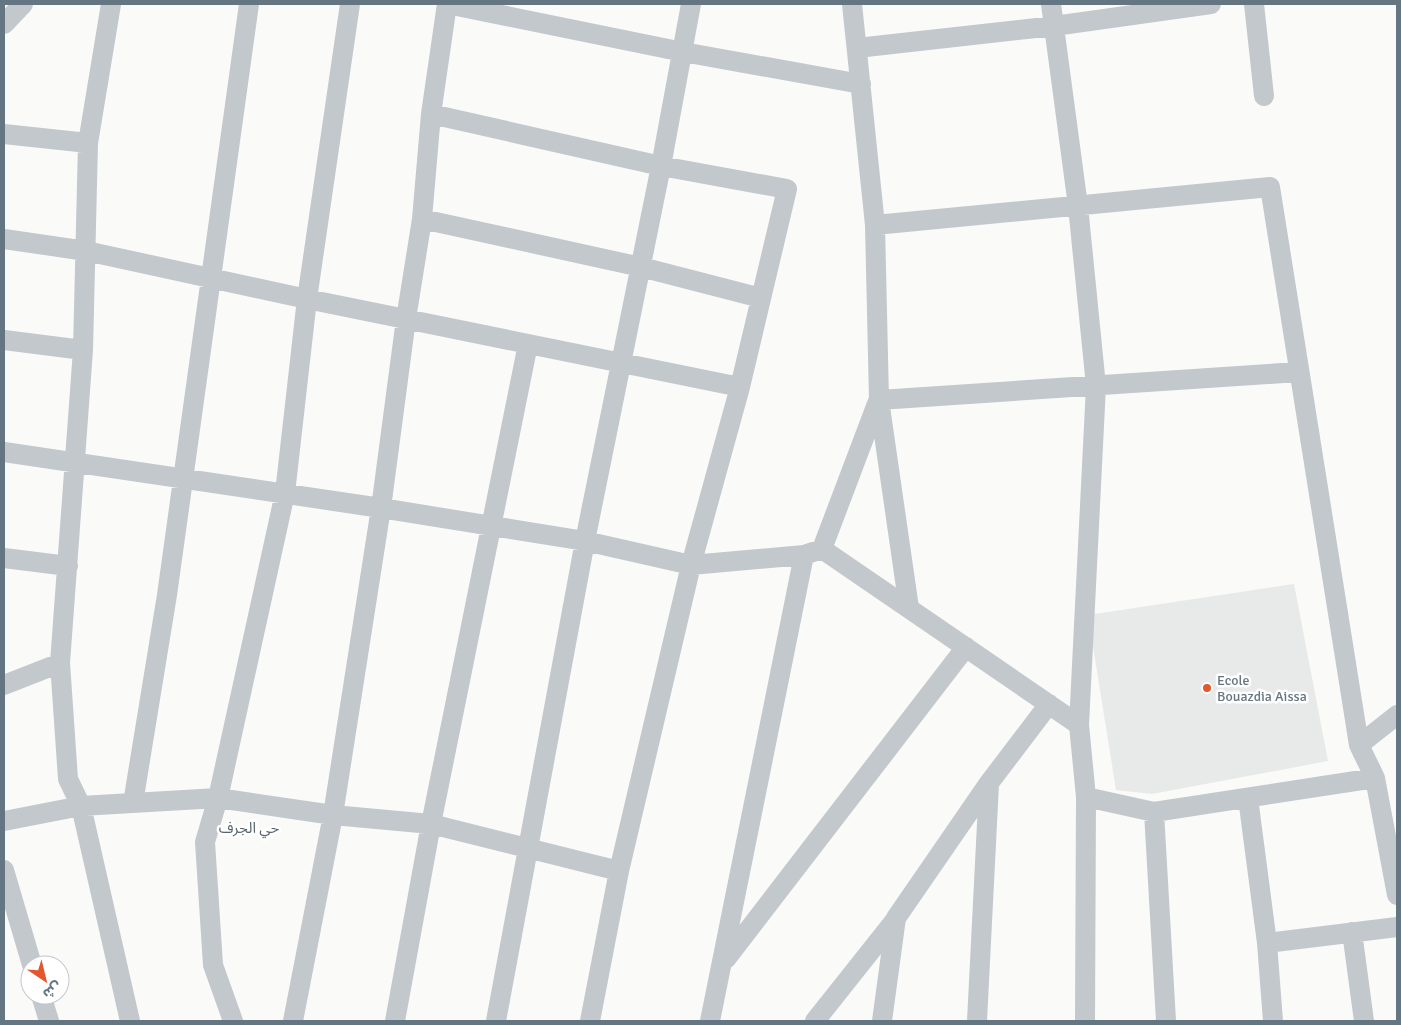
<svg xmlns="http://www.w3.org/2000/svg" width="1401" height="1025" viewBox="0 0 1401 1025" font-family="Signika,'Noto Sans Arabic',sans-serif">
<style>
.built{fill:#e8e9e9}
.lines{fill:none;stroke-linecap:round;stroke-linejoin:round}
.street{stroke:#c3c8cc;stroke-width:20}
.poi-dot{fill:#e4572e;stroke:#fff;stroke-width:2}
.labels{text-anchor:middle;dominant-baseline:central;stroke-width:5;stroke-linejoin:round;paint-order:stroke}
.poi-label{font-size:14px;fill:#657683;stroke:#fff;text-anchor:start}
.neighbourhood-label{font-size:15px;fill:#57646e;stroke:#fff}
</style>
<rect width="100%" height="100%" fill="#fafaf8"/>
<!-- built -->
<path class="built" d="M 1294,584 L 1328,761 L 1152,794 L 1116,790 L 1088,615 Z"/>
<g class="lines">
<!-- street -->
<path class="street" d="M 111,4 L 88,143 L 83,350 L 60,663 L 68,779 L 81,806 L 130,1021
M 447,4 L 683,52 L 861,84
M 852,4 L 875,225 L 879,400 L 909,608
M 1051,4 L 1078,206 L 1096,386 L 1079,725 L 1086,797 L 1154,812 L 1375,778
M 1254,4 L 1264,96
M 4,24 L 23,4
M 857,48 L 1054,26 L 1211,4
M 431,114 L 661,166 L 787,189 L 740,387 L 691,565 L 619,871 L 590,1021
M 4,134 L 88,143
M 422,219 L 641,267 L 761,298
M 875,225 L 1270,187 L 1359,745 L 1375,778 L 1397,895
M 4,239 L 86,251 L 307,299 L 740,387
M 4,340 L 83,350
M 879,400 L 1298,372
M 4,452 L 381,508 L 585,541 L 691,565 L 804,555 L 822,549
M 822,549 L 1079,725
M 822,549 L 878,401
M 4,558 L 68,566
M 4,685 L 60,663
M 1359,745 L 1397,715
M 1248,798 L 1267,943 L 1273,1021
M 133,803 L 167,595 L 249,4
M 1154,812 L 1166,1021
M 4,821 L 81,806 L 218,798 L 333,815 L 431,824 L 619,871
M 4,870 L 32,965
M 1352,932 L 1364,1021
M 1267,943 L 1397,927
M 726,959 L 966,647
M 41,995 L 49,1021
M 233,1021 L 213,965 L 205,842 L 218,798 L 285,493 L 307,299 L 350,4
M 293,1021 L 333,815 L 381,508 L 406,319 L 422,219 L 431,114 L 447,4
M 395,1021 L 431,824 L 528,344
M 496,1021 L 585,541 L 661,166 L 691,4
M 710,1021 L 804,555
M 815,1021 L 896,919
M 882,1021 L 896,918 L 989,783 L 1049,704
M 977,1021 L 989,784
M 1085,1021 L 1086,797"/>
</g>
<!-- markers -->
<circle class="poi-dot" cx="1207" cy="688" r="5"/>
<g class="labels">
<!-- poi labels -->
<g class="poi-label">
<text x="1217" y="680">Ecole<tspan x="1217" dy="16">Bouazdia Aissa</tspan></text>
</g>
<!-- neighbourhood labels -->
<g class="neighbourhood-label">
<text x="249" y="828">حي الجرف</text>
</g>
</g>
<!-- border -->
<rect width="1401" height="1025" fill="none" stroke="#657683" stroke-width="10"/>
<!-- north arrow -->
<g transform="translate(45 980) rotate(145)"><circle r="24" fill="#ffffff" stroke="#c1c8cd"/>
<path d="M0-4L9 19L0 12L-9 19Z" fill="#e4572e"/>
<text y="-8" font-size="14" font-weight="bold" text-anchor="middle" fill="#657683">ش</text>
</g>
</svg>
